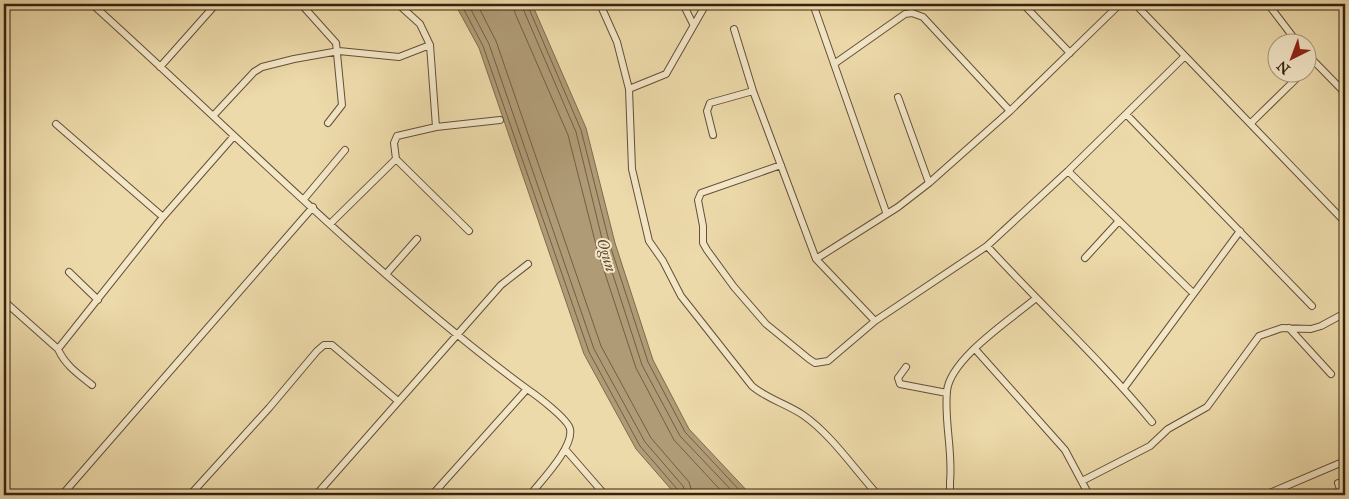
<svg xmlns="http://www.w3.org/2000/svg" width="1349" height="499" viewBox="0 0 1349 499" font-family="'IM FELL Great Primer',serif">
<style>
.water{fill:#af9b76;stroke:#7f6a4d}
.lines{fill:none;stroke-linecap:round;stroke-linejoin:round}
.shore{stroke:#735e43;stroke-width:1}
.minor-casing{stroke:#644f36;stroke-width:8}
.minor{stroke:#f3e7c8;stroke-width:6}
.labels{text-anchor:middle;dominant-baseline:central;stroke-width:4;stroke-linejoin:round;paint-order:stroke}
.water-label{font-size:16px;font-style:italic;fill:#614c34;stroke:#f3e7c8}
</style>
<rect width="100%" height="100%" fill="#eddaaa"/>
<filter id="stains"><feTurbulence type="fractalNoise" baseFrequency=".004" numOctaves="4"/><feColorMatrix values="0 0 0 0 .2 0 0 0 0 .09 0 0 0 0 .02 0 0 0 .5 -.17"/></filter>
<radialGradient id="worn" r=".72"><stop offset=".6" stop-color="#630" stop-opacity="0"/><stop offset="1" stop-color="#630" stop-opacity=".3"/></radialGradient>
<!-- water -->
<path class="water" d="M 455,4 L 532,4 L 586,128 L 615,243 L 653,360 L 689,429 L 751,495 L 676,495 L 636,449 L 584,354 L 479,48 Z"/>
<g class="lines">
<!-- shore -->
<path class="shore" d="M 461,4 L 483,46 L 589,352 L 640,446 L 678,490 L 679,495
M 468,4 L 489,44 L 594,349 L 645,442 L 683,486 L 686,495
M 477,4 L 496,41 L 601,346 L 651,438 L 689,482 L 693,495
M 513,4 L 515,13 L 568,135 L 597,249 L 636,368 L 674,440 L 725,495
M 521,4 L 576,132 L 604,247 L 642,365 L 680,436 L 736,495
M 527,4 L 581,130 L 610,245 L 648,362 L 685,432 L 744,495"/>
<defs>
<path id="minor" d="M 92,4 C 235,133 371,273 527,389 L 432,495
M 301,4 L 336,43 L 342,105 L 328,123
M 398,4 L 420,24 L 430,45 L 436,127
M 600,4 L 617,42 L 629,89 L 632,169 L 649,241 L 663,261 L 681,296 L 752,386 C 767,399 787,404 803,415 C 831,434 855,470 878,495
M 683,4 L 693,24
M 813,4 L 886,212
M 1023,4 L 1070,53
M 1135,4 L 1345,222
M 1268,4 L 1297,42
M 734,29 L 753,91 L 816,259 L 875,321
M 1306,53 L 1345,93
M 834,64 L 905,14 L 912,13 L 923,17 L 1010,111
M 160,67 L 216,4
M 1306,69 L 1314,62
M 629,89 L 666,74 L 706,4
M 898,97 L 929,183
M 1126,114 L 1312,306
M 213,116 L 254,72 L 262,67 L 294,59 L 339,51 L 399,57 L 430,45
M 1252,122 L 1303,72
M 56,124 L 163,217
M 713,135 L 707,111 L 710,103 L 753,91
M 396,159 L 469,231
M 781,165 L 701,193 L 698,200 L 703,226 L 703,243 L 707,250 L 734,287 L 766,324 L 809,359 L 815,363 L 828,361 L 875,321 L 987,246 L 1068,171 L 1185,56
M 1068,171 L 1193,293
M 304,199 L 345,150
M 4,211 L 6,213
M 331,223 L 396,159 L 394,143 L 397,136 L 436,127 L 500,120
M 987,246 C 1041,305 1101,360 1152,422
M 1085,258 L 1118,222
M 816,259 L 898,207 L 929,183 L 1010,111 L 1120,4
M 69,272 L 98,300
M 387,273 L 417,239
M 4,301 L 58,349 C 65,365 78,374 92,385
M 1289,328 L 1331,374
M 58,349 L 163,217 L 234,136
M 975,349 L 1065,450 L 1089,495
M 906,367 L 898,378 L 900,384 L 947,393
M 1124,388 L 1240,231
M 527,389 C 536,395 568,419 570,429 C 574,447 541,481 530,495
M 565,449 L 605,495
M 1082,481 L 1150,446 L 1168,429 L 1207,407 L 1259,336 L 1282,328 L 1311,329 L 1321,326 L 1345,313
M 1338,483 L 1342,495
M 62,495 L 313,207
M 190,495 L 269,408 L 317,351 L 324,345 L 332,345 L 398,401
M 316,495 L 501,285 L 528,264
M 955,495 L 950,490 L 950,482 C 953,452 944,421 947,391 C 950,359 1011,319 1035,299
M 1265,495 L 1345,461"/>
</defs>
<!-- minor casing -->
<use href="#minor" class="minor-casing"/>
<!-- minor -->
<use href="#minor" class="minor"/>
</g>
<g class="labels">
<!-- water labels -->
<g class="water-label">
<text transform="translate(607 255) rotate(74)">Ogun</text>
</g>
</g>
<!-- margin -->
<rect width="1349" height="499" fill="none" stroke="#eddaaa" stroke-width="20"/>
<rect x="5" y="5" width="1339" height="489" fill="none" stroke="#372110" stroke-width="2.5"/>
<rect x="10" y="10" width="1329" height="479" fill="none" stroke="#372110"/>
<!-- north arrow -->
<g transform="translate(1292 58) rotate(222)"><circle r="24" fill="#f3e7c8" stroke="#a8987e"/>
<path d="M0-4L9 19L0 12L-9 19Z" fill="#8f2418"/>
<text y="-8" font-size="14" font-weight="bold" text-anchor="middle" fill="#372110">N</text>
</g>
<rect width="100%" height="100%" filter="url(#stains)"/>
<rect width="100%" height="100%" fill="url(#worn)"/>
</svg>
